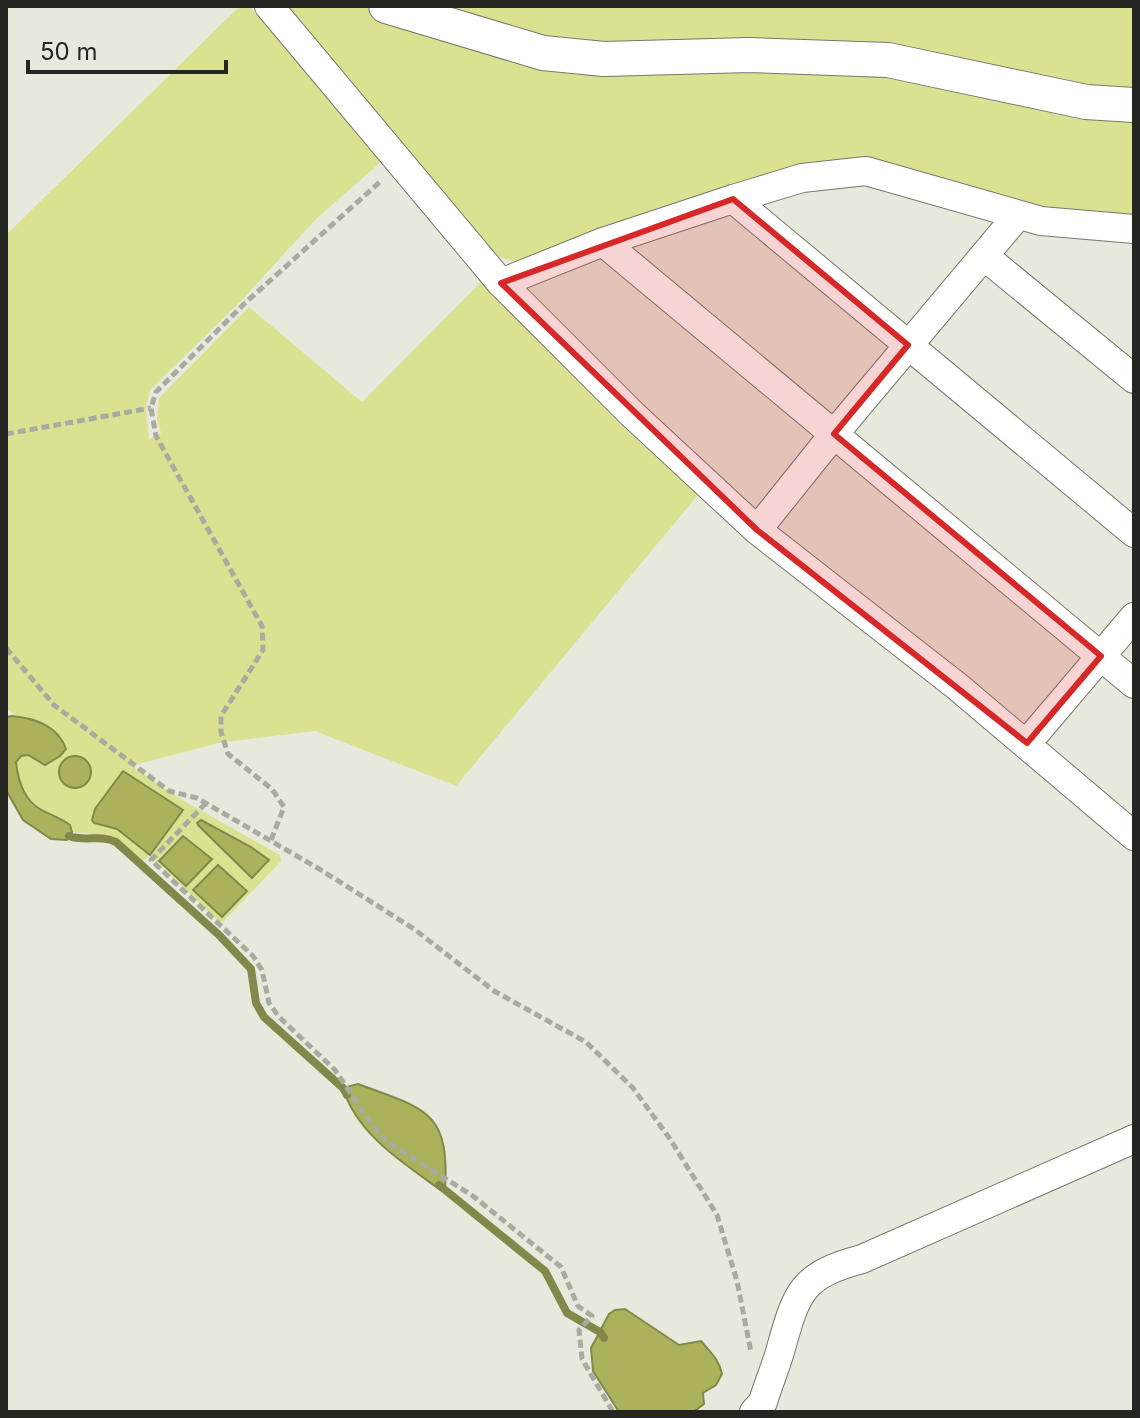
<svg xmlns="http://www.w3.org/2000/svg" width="1140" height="1418" viewBox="0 0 1140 1418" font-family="Inter,sans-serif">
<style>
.green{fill:#dae292;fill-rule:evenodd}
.water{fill:#abb25b;stroke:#83884a;stroke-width:2}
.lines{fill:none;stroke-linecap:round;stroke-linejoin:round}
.stream{stroke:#83884a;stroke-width:8}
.minor-casing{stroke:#76776d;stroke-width:30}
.tertiary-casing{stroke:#76776d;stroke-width:36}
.path{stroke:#a9aba1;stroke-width:5;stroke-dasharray:8 4;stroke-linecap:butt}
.minor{stroke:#fff;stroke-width:28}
.tertiary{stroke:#fff;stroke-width:34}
.marked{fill:#d62828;fill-opacity:0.2;stroke:#d62828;stroke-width:6;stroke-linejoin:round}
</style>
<rect width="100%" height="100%" fill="#e7e9dd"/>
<!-- green -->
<path class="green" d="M 240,6 L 249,6 L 380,149 L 381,162 L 317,218 L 241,301 L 150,390 L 146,407 L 149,439 L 161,433 L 157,420 L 159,398 L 249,307 L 362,402 L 481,282 L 624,428 L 698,495 L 456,786 L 315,731 L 218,743 L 131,766 L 184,801 L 280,855 L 281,861 L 224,921 L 219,922 L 150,855 L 144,861 L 112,836 L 72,832 L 67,822 C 35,807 21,799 16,762 L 21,756 L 28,755 L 45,765 L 64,746 L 6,709 L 6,235 ZM 123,771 L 183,810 L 150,855 L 127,836 L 92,815 ZM 206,821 L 251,847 L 268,861 L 253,878 Z
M 268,6 L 1134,6 L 1134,221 L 1078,220 L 866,166 L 522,264 L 499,257 Z"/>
<!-- water -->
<path class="water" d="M 12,716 C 34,718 58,726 66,749 L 60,756 L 45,765 L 28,755 L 21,756 L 16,762 C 18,780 24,800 40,809 C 50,815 61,818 70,825 L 72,832 L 67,840 L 51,839 L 23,820 L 6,790 L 6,717 Z
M59 772a16 16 0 1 1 32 0a16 16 0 1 1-32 0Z
M 123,771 L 183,810 L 150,855 L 117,829 L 94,823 L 92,820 L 95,809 Z
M 201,820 L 251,847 L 269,860 L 252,878 L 199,826 L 197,823 Z
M 183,836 L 212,859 L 186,886 L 159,861 Z
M 218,865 L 247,891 L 222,917 L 193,890 Z
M 358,1084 C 425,1109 450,1110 445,1190 L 442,1191 C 405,1164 357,1135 343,1088 Z
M 625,1309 L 679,1345 L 701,1341 C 710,1352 719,1359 722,1374 L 716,1385 L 703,1393 L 704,1404 L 693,1412 L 619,1412 L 593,1371 L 591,1348 L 609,1314 L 615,1310 Z"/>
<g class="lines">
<!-- stream -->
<path class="stream" d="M 69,836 C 85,842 100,834 116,842 L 219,935 L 251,969 L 256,1003 L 264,1017 L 343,1088 L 347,1095
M 439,1185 L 545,1271 L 567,1313 L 600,1332 L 604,1338"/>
<defs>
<path id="minor" d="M 269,6 L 501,283 L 632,414 L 757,530 L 958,687 L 1134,836
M 733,199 L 1134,533
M 603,242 L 1134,684
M 984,256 L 1134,379
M 501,283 L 603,242 L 733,199 L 802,178 L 866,171 L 1041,221 L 1134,229
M 757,530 L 834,434 L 1018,215
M 1027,743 L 1134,617
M 754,1412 L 763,1402 C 768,1384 776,1367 781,1348 C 797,1291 802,1275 862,1259 L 1134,1139"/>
<path id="tertiary" d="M 386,6 L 543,53 L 604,59 L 749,55 L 888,60 L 1086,102 L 1134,105"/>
</defs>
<!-- minor casing -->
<use href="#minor" class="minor-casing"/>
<!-- tertiary casing -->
<use href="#tertiary" class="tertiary-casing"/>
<!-- path -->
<path class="path" d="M 6,434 L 151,408
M 6,648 L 54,705 L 169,791 L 197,798 L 321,870 L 414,929 L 494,991 L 586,1042 L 633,1088 L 670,1139 L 717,1215 L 737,1281 L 751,1352
M 206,803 L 151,860 L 253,956 L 262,970 L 269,1003 L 279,1017 L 335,1070 L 372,1125 L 389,1143 L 473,1196 L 561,1267 L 578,1306 L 592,1316 L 579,1330 L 582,1359 L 613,1412
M 271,840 L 284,807 L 272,789 L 228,754 L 221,732 L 221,716 L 263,650 L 262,626 L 156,436 L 151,408 L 156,392 L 244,304 L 382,180"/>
<!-- minor -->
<use href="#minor" class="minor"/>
<!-- tertiary -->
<use href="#tertiary" class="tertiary"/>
</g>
<!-- marked area -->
<path class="marked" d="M 733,199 L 908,345 L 834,434 L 1101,656 L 1027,743 L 757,530 L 501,283 Z"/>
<!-- border -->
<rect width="1140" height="1418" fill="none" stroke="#252521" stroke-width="16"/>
<!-- scale -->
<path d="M28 60v12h198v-12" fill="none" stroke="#252521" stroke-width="4"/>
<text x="40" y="60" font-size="24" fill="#252521" stroke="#e7e9dd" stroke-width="6" paint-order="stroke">50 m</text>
</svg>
